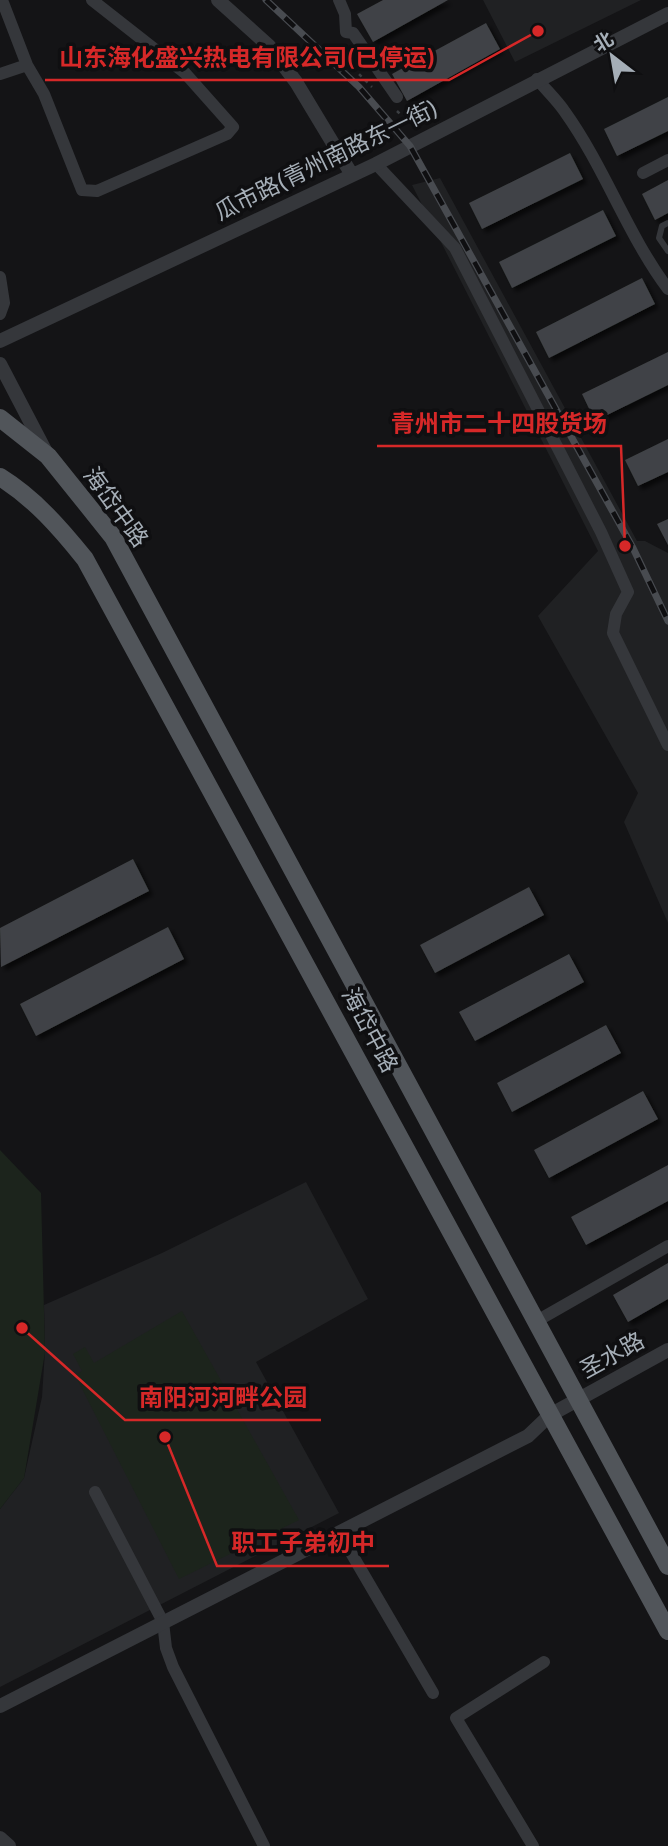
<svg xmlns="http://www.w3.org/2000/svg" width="668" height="1846" viewBox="0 0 668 1846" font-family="Cabin,'Noto Sans SC',sans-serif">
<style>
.built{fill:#202123}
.park{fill:#1c241c}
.building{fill:#404346;filter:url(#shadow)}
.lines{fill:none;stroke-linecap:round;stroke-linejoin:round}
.path{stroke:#3b3e42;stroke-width:2.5;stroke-dasharray:3.5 5;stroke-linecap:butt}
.service{stroke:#35373b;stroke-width:6}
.minor{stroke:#35373b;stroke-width:12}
.tertiary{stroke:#35373b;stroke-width:14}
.primary{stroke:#51555a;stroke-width:18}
.rail-casing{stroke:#484b50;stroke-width:7}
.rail{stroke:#0f0f11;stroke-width:4.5;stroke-dasharray:13;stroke-linecap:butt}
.labels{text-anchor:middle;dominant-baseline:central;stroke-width:7;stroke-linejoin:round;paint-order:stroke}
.street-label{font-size:23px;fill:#a5aeb7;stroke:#0f0f11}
.leader{fill:none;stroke:#d62828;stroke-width:2.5}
.callout-dot{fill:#d62828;stroke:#0f0f11;stroke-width:2.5}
.callout-label{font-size:24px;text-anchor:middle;font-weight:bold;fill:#d62828;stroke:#0f0f11;stroke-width:7;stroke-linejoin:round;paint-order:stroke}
</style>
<defs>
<filter id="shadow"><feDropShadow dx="4" dy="4" stdDeviation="2" flood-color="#0009"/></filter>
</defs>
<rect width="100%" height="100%" fill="#141416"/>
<!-- built -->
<path class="built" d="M 483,0 L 641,0 L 515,62 Z
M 440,178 L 637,541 L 645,541 L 668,553 L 668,923 L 624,822 L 638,793 L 538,616 L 598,551 L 412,185 Z
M 306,1182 L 368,1299 L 256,1362 L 339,1513 L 0,1687 L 0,1509 L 24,1478 L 42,1397 L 45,1351 L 44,1305 L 162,1253 Z"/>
<!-- park -->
<path class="park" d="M 0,1150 L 41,1193 L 45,1352 L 24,1478 L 0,1509 Z
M 182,1311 L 299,1520 L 179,1579 L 75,1375 L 82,1371 L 73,1354 L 85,1347 L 94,1363 Z"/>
<!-- building -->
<path class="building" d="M 383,0 L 448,0 L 373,42 L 357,14 Z
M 486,23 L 500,49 L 407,101 L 392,74 Z
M 668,97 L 668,131 L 617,156 L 604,129 Z
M 570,153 L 583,179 L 482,229 L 469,203 Z
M 668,180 L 668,213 L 655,220 L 642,194 Z
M 603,210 L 616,236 L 512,288 L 499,262 Z
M 642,278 L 655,304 L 549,358 L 536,332 Z
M 668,352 L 668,385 L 595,421 L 582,394 Z
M 668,439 L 668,472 L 638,486 L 625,460 Z
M 668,519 L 668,545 L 657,524 Z
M 133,859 L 149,891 L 1,967 L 0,928 Z
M 529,887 L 544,915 L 435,973 L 420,945 Z
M 168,927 L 184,959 L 36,1036 L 20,1004 Z
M 569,954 L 584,982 L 475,1041 L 459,1012 Z
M 606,1025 L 621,1053 L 512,1112 L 497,1083 Z
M 643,1091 L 658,1119 L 549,1178 L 534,1150 Z
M 668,1165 L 668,1201 L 586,1245 L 571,1217 Z
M 668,1263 L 668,1299 L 628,1322 L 613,1295 Z"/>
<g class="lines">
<!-- path -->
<path class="path" d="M 343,45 L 350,65 L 372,87
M 397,111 L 407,121"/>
<!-- service -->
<path class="service" d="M 668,223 L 662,226 L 659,238 L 668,251"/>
<!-- minor -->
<path class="minor" d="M 2,0 L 27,65 L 44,94 L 82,190 L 97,191 L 227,134 L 233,127 L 185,73 L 92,0
M 339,0 L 345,14 L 346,32 L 353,33 L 397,97
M 0,74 L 27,65
M 537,79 C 546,90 557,100 565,112 C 605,168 627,234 668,289
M 376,164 L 455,248 L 601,532 L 628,592 L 616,614 L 613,633 L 668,745
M 643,173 L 668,160
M 0,277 L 4,303 L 0,314
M 535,1322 L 668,1246
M 95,1492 L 163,1622 L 166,1648 L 173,1667 L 264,1846
M 345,1529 L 350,1551 L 433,1693
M 533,1846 L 456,1718 L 544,1662"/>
<!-- tertiary -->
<path class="tertiary" d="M 218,0 L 269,46 L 296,82 L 352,175
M 0,341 L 376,164 L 668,14
M 0,364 L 46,452
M 0,1706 L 528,1436 L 550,1415 L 668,1350
M 0,1838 L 9,1846"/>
<!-- primary -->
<path class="primary" d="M 0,418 L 48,456 L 113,537 L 668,1566
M 0,477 C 34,498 60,528 85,559 L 668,1631"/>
<defs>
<path id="rail" d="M 266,0 L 359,87 L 410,146 L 633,548 L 668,621"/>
</defs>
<!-- rail casing -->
<use href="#rail" class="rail-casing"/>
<!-- rail -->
<use href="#rail" class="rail"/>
</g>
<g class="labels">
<!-- street labels -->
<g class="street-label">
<text transform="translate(326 160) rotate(-26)">瓜市路(青州南路东一街)</text>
<text transform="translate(116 507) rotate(54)">海岱中路</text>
<text transform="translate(370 1030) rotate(62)">海岱中路</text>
<text transform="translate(612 1355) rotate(-29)">圣水路</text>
</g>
</g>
<!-- callouts -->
<path class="leader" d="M538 31L449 80H45M625 546L621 446H377M22 1328L125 1420H321M165 1437L217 1566H389"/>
<g class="callout-dot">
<circle cx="538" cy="31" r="7"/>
<circle cx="625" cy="546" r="7"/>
<circle cx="22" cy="1328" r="7"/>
<circle cx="165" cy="1437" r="7"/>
</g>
<g class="callout-label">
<text x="247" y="66">山东海化盛兴热电有限公司(已停运)</text>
<text x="499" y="432">青州市二十四股货场</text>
<text x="223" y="1406">南阳河河畔公园</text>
<text x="303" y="1551">职工子弟初中</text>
</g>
<!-- north arrow -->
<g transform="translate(612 56) rotate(329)" stroke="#0f0f11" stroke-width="5" paint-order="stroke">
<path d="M0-5L12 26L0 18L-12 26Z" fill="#a5aeb7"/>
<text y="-10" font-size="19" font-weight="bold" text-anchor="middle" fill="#a5aeb7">北</text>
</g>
</svg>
